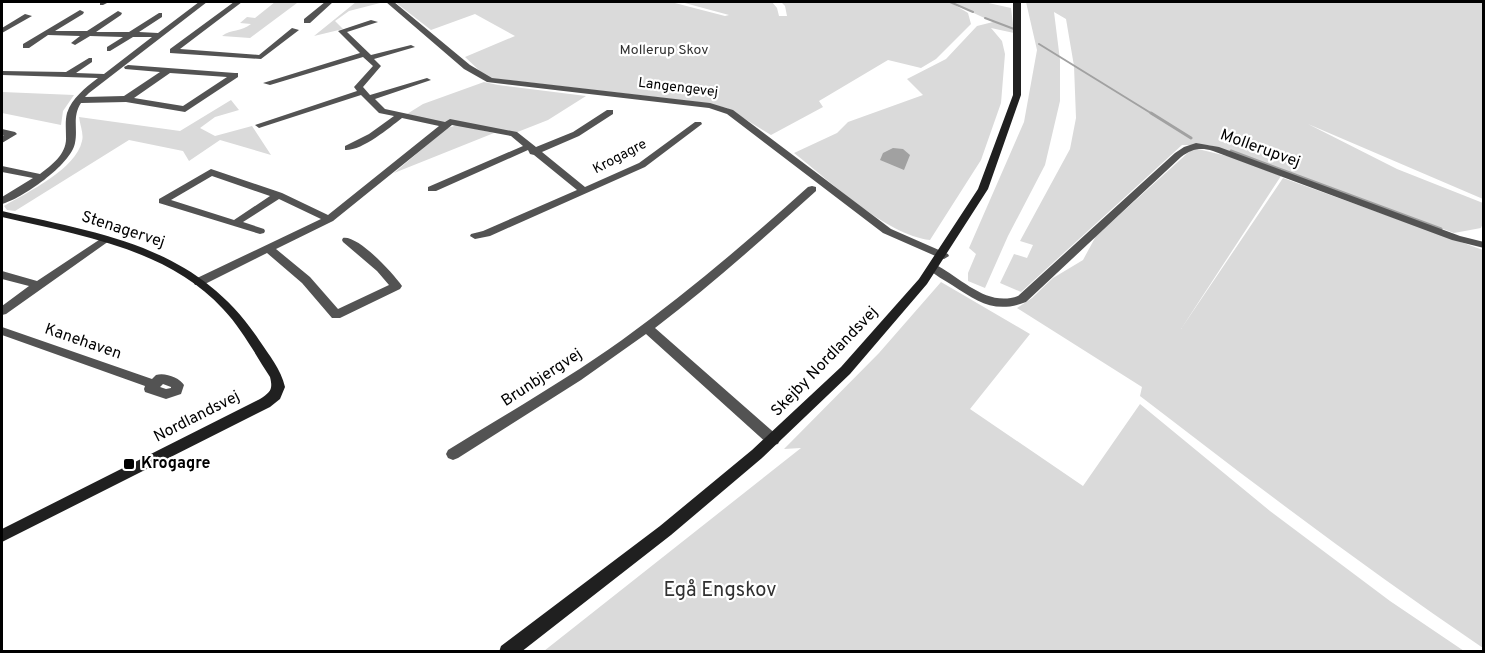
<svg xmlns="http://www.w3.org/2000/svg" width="1485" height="653" viewBox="0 0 1485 653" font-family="Overpass,sans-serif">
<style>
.green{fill:#dadada}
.water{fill:#a1a1a1}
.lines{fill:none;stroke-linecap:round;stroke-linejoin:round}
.stream-far1{stroke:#a1a1a1;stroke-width:2}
.stream{stroke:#a1a1a1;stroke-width:3}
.street{fill:#535353;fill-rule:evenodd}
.secondary{fill:#202020;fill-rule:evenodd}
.poi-dot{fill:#000;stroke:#fff;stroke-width:2}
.labels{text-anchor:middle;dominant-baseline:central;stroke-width:4.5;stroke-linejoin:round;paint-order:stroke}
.far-park-label{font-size:14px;fill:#313131;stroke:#fff}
.far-street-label{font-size:14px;fill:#000;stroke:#fff}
.street-label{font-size:16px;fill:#000;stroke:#fff}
.poi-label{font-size:16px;font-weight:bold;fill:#000;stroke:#fff;text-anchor:start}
.near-park-label{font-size:20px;fill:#313131;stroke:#fff}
</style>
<rect width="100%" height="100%" fill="#fff"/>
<!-- green -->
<path class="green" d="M 275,2 L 297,3 L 250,38 L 222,36 C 231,29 241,32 251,24 L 240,23 L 247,17 L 255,18 Z
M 356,2 L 384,2 L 349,11 L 335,21 L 343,29 L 314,36 Z
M 395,2 L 671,2 L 725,16 L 729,15 L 681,2 L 772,2 L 777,8 L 779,16 L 787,16 L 785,6 L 781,2 L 984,2 L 1011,8 L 1014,33 L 991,28 L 1002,41 L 1005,54 L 1001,103 L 981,160 L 930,240 C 886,235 830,181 794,153 L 837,133 L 848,122 L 923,95 L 907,79 L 946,59 L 977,26 L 993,22 L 950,2 L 968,13 L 971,24 L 936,59 L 921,68 L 888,60 L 819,101 L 823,107 L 771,135 L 727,108 L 706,103 L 490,78 L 482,73 L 465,57 L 515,36 L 475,14 L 431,30 Z
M 1026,2 L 1483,2 L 1483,199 L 1308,124 L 1397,169 L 1483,203 L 1483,223 L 1481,228 L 1454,233 L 1234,153 L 1209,145 L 1182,145 L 1021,292 L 1000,283 L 1014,254 L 1027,258 L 1033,245 L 1020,241 L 1070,149 L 1076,118 L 1074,66 L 1066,19 L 1054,12 L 1060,60 L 1060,101 L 1045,165 L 1008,236 L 985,288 L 968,281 L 968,273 L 976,254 L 969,248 L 1024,122 L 1037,50 Z
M 484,82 L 498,85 L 586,96 L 548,120 L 515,133 L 445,124 L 407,114 L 423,104 Z
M 2,92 L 74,95 L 63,111 L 61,125 L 2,113 Z
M 231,100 L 239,110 L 215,117 L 200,128 L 215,136 L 252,126 L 271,155 L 220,140 L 189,161 L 183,151 L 129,140 L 15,211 L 7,210 L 4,206 C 28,192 76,169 82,141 C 84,134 80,125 79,117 L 180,131 Z
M 458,125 L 494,133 L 394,173 L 447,128 Z
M 1198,149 L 1231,157 L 1281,176 L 1181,329 L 1283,178 L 1483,250 L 1483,648 C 1365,568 1253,483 1140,396 L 1142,387 L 1017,308 L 1032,298 L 1053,278 L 1083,260 L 1096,236 L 1191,150 Z
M 941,282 L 1030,334 L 970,409 L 1083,486 L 1140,404 L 1270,511 L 1390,601 L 1464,651 L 544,651 L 801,448 L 784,449 L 879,353 Z"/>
<!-- water -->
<path class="water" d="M 893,148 L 903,149 L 910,155 L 904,170 L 880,160 L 883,153 Z"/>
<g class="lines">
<!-- stream-far1 -->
<path class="stream-far1" d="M 950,2 L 973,12
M 985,18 L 1014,29
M 1039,44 L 1154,115"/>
<!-- stream -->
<path class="stream" d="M 1151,113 L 1191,138
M 1231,151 L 1441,229"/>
<!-- street -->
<path class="street" d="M 100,2 L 109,2 L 103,5 L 100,5 Z
M 199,2 L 207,2 L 89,93 L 85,97 L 124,96 L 160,72 L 125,69 L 124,67 L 128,65 L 235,73 L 238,73 L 238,77 L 185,112 L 126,102 L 81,103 C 72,117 78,128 75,143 C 71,165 21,199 2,204 L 2,197 L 33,178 L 2,172 L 2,166 L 40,174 C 52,165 67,154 66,137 C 66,129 65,121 67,113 C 72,98 85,88 98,78 L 2,75 L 2,71 L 66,72 L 89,58 L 92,58 L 92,62 L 76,73 L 104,74 L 152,37 L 133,37 L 110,51 L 107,51 L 107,47 L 123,37 L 90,36 L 75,45 L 71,43 L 80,36 L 48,35 L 29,48 L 23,48 L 23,44 L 80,10 L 84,12 L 83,14 L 55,31 L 87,31 L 118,11 L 122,13 L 121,15 L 96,32 L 129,32 L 159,13 L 162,13 L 162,17 L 139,32 L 158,33 ZM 170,73 L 227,77 L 183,106 L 134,98 Z
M 234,2 L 242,2 L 180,49 L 259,55 L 292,28 L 299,30 L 261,59 L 170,53 L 170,49 Z
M 325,2 L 333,2 L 310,23 L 304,23 L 304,19 Z
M 386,2 L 394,2 L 470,65 L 492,78 L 710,103 L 733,110 L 891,229 L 948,254 L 949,256 L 944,259 L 940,258 L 883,233 L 727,114 L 709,108 L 487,82 L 464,69 Z
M 25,14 L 32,16 L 2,33 L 2,28 Z
M 371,20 L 378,22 L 347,32 L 371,55 L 411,45 L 415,47 L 374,59 L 381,66 L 363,87 L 370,95 L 427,78 L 431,80 L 375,99 L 385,109 L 445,122 L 450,119 L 517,132 L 536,147 L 573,132 L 607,110 L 613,110 L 613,114 L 579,136 L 542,152 L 585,187 L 639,163 L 695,122 L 701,122 L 702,124 L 645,167 L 490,236 L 475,239 L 470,236 L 471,234 L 483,231 L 577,190 L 534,155 L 530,154 L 528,150 L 436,191 L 428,191 L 428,187 L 523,146 L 511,136 L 452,125 L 333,221 L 276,249 L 310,277 L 338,309 L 389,285 L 377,271 L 343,242 L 342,240 L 343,238 C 358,235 393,273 402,286 L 400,289 L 340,318 L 332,318 L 302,283 L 267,253 L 203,285 L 195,285 L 193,282 L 195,279 L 321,219 L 279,199 L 243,222 L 264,229 L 265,231 L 264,233 L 260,234 L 159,203 L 159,199 L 211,169 L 282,193 L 328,215 L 439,126 L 402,118 C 389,128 362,151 345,150 L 345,146 L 369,134 L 394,116 L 379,113 L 361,95 L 262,127 L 259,128 L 255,125 L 357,91 L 354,87 L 373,66 L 363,57 L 270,85 L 263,83 L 360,53 L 338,31 ZM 212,176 L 270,196 L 234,220 L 171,200 Z
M 2,129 L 15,132 L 17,134 L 2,143 L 2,136 L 4,135 L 2,135 Z
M 1196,143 L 1219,147 L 1460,236 L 1484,242 L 1484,248 L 1452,240 L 1213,151 C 1200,147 1192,149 1181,157 L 1026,302 C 995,314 978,302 952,285 C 944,280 935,275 928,269 L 930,266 L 938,266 C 963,280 988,307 1018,296 L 1175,153 L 1184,147 Z
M 812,186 L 816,187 L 816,191 C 763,239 711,285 655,328 L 778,436 L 780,440 L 778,444 L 773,445 L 768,444 L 646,334 L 581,380 L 458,458 L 453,460 L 448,458 L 446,454 L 448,450 C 506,414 566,380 622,340 C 687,293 748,241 808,187 Z
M 105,236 L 109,237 L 110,239 L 109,241 L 6,314 L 2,315 L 2,306 L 29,286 L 2,279 L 2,271 L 37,281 Z
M 2,327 L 152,379 L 156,375 C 165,372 180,378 184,385 L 181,394 L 166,399 L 145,392 L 144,389 L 145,386 L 2,335 ZM 163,384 L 171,387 L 171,388 L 166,389 L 160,387 Z"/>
<!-- secondary -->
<path class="secondary" d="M 1013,2 L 1021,2 L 1021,95 L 988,189 L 927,284 L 850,374 L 762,458 L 671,535 L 521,652 L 499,652 L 501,646 L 660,526 L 752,450 L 841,367 L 919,279 L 978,189 L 1013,95 Z
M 2,211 C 103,234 197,246 259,340 C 269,355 281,369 285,387 L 280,399 L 270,407 L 2,542 L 2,529 L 260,399 C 271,392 273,389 270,377 C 255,354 242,329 223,309 C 167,248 78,235 2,217 Z"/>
</g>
<!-- markers -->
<rect class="poi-dot" x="123" y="458" width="12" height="12" rx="3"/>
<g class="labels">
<!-- far-park labels -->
<g class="far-park-label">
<text x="664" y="50">Mollerup Skov</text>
</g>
<!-- far-street labels -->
<g class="far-street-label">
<text transform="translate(678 88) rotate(7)">Langengevej</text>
<text transform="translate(620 157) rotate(-28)">Krogagre</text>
</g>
<!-- street labels -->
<g class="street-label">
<text transform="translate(1260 149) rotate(20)">Mollerupvej</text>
<text transform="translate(123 230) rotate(18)">Stenagervej</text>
<text transform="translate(83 342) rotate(19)">Kanehaven</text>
<text transform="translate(825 362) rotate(-46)">Skejby Nordlandsvej</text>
<text transform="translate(542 378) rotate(-33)">Brunbjergvej</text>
<text transform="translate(197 417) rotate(-27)">Nordlandsvej</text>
</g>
<!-- poi labels -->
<g class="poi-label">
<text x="141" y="464">Krogagre</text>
</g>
<!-- near-park labels -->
<g class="near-park-label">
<text x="720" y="591">Egå Engskov</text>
</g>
</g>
<!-- border -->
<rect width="1485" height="653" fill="none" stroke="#000000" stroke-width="6"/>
</svg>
